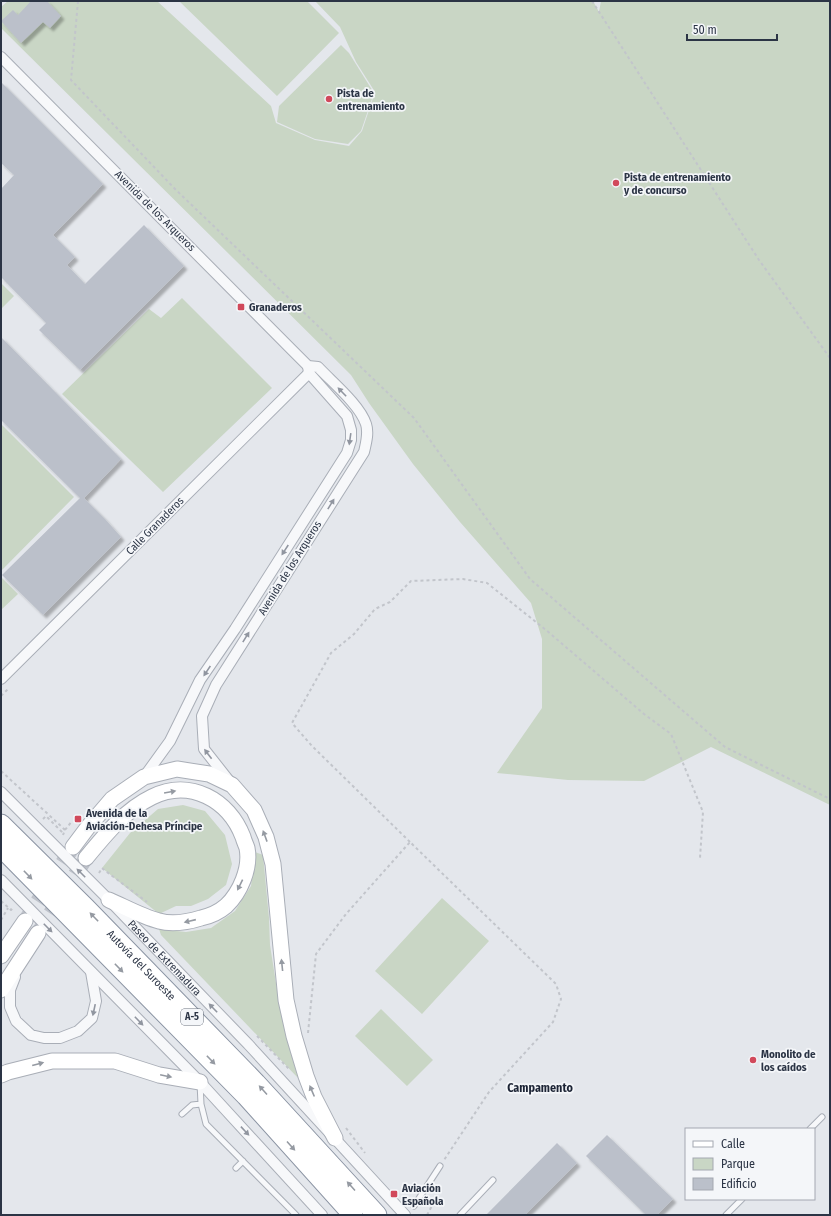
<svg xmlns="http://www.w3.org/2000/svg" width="831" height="1216" viewBox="0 0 831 1216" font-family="'Fira Sans Condensed',sans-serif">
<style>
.green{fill:#c9d6c5}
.building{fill:#bbc0ca;filter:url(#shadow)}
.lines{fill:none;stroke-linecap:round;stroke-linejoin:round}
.secondary-tunnel{stroke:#bfc3cb;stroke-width:15;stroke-dasharray:15 8;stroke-linecap:butt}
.service-casing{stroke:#a9aeb7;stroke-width:7}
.minor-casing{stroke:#a9aeb7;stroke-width:12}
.secondary-casing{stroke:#a9aeb7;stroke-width:17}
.motorway-casing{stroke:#8b94a3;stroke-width:21}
.path{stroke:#c2c5cb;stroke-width:2;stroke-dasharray:3 3;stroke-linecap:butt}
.service{stroke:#f7f8fa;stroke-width:5}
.minor{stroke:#f7f8fa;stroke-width:10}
.secondary{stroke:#fff;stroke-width:15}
.motorway{stroke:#fff;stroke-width:19}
.oneway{fill:#9196a0}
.oneway2{fill:#959aa2}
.poi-dot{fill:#d1495b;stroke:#f4f6f9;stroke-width:1.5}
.labels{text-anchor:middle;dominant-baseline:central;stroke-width:3.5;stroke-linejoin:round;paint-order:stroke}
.shield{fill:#f4f6f9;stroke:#676e7b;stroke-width:1}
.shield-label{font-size:10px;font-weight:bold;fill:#2b3445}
.poi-label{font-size:11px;font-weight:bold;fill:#2b3445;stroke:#f4f6f9;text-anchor:start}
.street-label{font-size:11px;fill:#2b3445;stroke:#f4f6f9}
.neighbourhood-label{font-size:12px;font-weight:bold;fill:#1d2536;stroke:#f4f6f9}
</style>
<defs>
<filter id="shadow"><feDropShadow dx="3.5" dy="3.5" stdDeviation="1" flood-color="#0004"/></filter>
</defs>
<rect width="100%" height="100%" fill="#e4e7ec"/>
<!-- green -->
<path class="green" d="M 8,1 L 157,1 L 271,106 L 276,123 L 315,140 L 349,146 L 362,131 L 375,92 L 356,62 L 340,27 L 315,1 L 593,1 L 599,12 L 601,1 L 830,1 L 830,805 L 711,747 L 644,781 L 568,780 L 497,773 L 542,708 L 542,639 L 531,603 L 460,522 L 413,464 L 369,403 L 351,375 L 1,28 L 1,7 Z
M 179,1 L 307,1 L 339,33 L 277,96 Z
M 341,45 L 349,53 L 374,93 L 361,131 L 348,144 L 315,139 L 277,122 L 279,106 Z
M 1,283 L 14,296 L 1,309 Z
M 182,298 L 272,388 L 163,492 L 62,394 L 149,309 L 161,318 Z
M 1,424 L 74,497 L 1,571 Z
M 1,577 L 18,594 L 1,610 Z
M 183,805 L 205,811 L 225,835 L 232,864 L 226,885 L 208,899 L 191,906 L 176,906 L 159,914 L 102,868 L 130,833 L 158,809 Z
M 255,852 L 263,855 L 269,918 L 270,945 L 278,996 L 290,1050 L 298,1078 L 161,935 L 159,929 L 186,932 L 211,928 L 235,911 L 251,886 Z
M 442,898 L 489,941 L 422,1014 L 375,971 Z
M 381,1009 L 433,1060 L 407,1086 L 355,1036 Z"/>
<!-- building -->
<path class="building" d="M 31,1 L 47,1 L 61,16 L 50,28 L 43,22 L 21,43 L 1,21 L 13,10 L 18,15 Z
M 1,82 L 103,184 L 53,235 L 75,257 L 67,265 L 85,284 L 144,225 L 184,266 L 80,370 L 39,330 L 46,323 L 1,277 L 1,189 L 14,175 L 1,163 Z
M 1,337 L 121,459 L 84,498 L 105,519 L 121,537 L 43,615 L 2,575 L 80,498 L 1,420 Z
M 607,1135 L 673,1199 L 657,1215 L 646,1215 L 586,1156 Z
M 557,1143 L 577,1163 L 525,1215 L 486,1215 Z"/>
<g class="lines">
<!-- secondary-tunnel -->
<path class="secondary-tunnel" d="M 25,921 L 73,847
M 38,933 L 86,858"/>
<defs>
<path id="service" d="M 200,1083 L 201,1104 L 206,1124 L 296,1215
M 182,1114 L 192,1105 L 201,1104
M 810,1129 L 822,1117
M 236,1168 L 243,1161
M 414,1206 L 440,1166
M 460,1215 L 493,1180
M 726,1215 L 742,1199"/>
<g id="minor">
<path d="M 1,57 L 292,350 L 308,366 L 318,367 C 332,382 360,405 366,424 C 369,433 366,443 364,452 L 216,685 L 202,716 L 204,749 L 230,782"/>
<path d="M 1,679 L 309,373"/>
<path d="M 144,777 L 170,741 L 200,680 L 235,629 L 347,453 L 351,440 L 351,430 L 347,416 L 309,373 L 308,366"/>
<path id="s1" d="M 1,792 L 109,900 L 248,1044 L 405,1215"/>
<path d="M 1,880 L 200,1082 L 322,1215"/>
<path d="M 15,977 L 10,990 L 10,1007 L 16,1021 L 31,1035 L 44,1038 L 60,1038 L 78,1031 L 92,1018 L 96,1001 L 91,972"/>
</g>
<path id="secondary" d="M 73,847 L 88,827 L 112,799 L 144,777 L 177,769 L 209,774 L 232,785 L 254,810 L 266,837 L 273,864 L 286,1000 L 294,1036 L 306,1076 L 314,1097 L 335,1138
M 86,858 C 105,835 125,810 152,797 C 190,778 229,800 243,837 C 244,841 246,845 247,848 C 251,868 240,893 226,906 C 219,912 210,916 201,918 C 188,922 173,925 159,921 C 143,917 125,907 109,900
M 1,956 L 25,921
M 1,990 L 38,933
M 1,1075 L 8,1072 L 52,1061 L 115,1061 L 159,1075 L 200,1082"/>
<g id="motorway">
<path id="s2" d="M 1,824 L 86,908 L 256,1083 L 377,1215"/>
<path d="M 1,847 L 246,1096 L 353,1215"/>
</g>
</defs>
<!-- service casing -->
<use href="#service" class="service-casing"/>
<!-- minor casing -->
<use href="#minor" class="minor-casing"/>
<!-- secondary casing -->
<use href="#secondary" class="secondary-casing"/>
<!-- motorway casing -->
<use href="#motorway" class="motorway-casing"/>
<!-- path -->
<path class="path" d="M 78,1 L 71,80 L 176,190 L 414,418 L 530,579 L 725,747 L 830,799
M 592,1 L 759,260 L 830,358
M 1,696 L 9,688
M 1,771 L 62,827 L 65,830 L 63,835
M 43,819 L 46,816 L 64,834
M 65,830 L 72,821
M 410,842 L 312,746 L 292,723 L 331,653 L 354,634 L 375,609 L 390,602 L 411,581 L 463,579 L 487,583 L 546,630 L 644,714 L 671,734 L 703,812 L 700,858
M 99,873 L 102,868 L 103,869 L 147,902
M 1,901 L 11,910 L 13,908
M 1,920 L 8,908
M 308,1033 L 316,954 L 346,914 L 410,842 L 556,984 L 561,999 L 553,1022 L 489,1092 L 444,1160
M 257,1036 L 290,1070
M 346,1128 L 365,1153
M 427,1215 L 433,1204 L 428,1201 L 428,1202"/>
<!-- service -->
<use href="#service" class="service"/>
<!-- minor -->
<use href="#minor" class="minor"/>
<!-- secondary -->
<use href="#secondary" class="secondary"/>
<!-- motorway -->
<use href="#motorway" class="motorway"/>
</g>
<!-- one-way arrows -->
<defs><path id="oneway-solid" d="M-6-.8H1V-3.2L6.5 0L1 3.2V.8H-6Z"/></defs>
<g class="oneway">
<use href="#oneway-solid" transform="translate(342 392) rotate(-134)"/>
<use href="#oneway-solid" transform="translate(350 439) rotate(98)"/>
<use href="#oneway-solid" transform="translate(331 504) rotate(-58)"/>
<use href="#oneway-solid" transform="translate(285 550) rotate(123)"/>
<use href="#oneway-solid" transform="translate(246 637) rotate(-58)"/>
<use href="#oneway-solid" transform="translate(207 671) rotate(124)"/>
<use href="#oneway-solid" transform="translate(208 754) rotate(-127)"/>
<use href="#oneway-solid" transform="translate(81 873) rotate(-135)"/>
<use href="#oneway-solid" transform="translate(48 928) rotate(45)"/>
<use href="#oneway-solid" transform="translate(213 1008) rotate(-134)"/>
<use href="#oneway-solid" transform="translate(94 1010) rotate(102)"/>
<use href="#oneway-solid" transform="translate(139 1021) rotate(46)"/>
<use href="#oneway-solid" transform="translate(245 1131) rotate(47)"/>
</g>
<g class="oneway2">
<use href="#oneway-solid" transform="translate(170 792) rotate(-10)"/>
<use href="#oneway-solid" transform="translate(265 836) rotate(-110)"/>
<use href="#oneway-solid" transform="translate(28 875) rotate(46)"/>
<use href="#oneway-solid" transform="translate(240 885) rotate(116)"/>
<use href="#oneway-solid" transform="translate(94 917) rotate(-134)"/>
<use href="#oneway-solid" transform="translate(190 921) rotate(167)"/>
<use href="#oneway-solid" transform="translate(282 965) rotate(-96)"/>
<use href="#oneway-solid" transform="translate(119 968) rotate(46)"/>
<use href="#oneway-solid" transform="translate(211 1060) rotate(46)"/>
<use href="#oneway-solid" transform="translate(38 1064) rotate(-15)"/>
<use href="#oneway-solid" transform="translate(166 1076) rotate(12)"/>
<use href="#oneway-solid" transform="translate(263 1090) rotate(-132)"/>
<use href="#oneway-solid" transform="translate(312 1091) rotate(-113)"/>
<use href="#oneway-solid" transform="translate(291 1146) rotate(48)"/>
<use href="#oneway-solid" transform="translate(351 1186) rotate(-132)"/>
</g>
<!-- markers -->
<g class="poi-dot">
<circle cx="329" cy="99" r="4"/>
<circle cx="616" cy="183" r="4"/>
<rect x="237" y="303" width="8" height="8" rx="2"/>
<rect x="74" y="815" width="8" height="8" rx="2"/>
<circle cx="753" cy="1060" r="4"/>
<rect x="390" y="1190" width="8" height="8" rx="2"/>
</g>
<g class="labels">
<!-- shield labels -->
<rect class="shield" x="181" y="1009" width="22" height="16" rx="3"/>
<g class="shield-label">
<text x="192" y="1017">A-5</text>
</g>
<!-- poi labels -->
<g class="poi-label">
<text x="337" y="93">Pista de<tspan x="337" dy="13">entrenamiento</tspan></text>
<text x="624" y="177">Pista de entrenamiento<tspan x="624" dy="13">y de concurso</tspan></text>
<text x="249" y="307">Granaderos</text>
<text x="86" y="813">Avenida de la<tspan x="86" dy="13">Aviación-Dehesa Príncipe</tspan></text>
<text x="761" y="1054">Monolito de<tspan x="761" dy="13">los caídos</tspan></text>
<text x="402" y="1188">Aviación<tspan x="402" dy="13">Española</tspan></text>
</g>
<!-- street labels -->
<g class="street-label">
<text transform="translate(155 211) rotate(45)">Avenida de los Arqueros</text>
<text transform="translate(155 526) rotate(-45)">Calle Granaderos</text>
<text transform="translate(290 568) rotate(-58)">Avenida de los Arqueros</text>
<text stroke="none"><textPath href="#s1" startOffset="233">Paseo de Extremadura</textPath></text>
<text stroke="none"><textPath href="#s2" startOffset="199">Autovía del Suroeste</textPath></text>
</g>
<!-- neighbourhood labels -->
<g class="neighbourhood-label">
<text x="540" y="1088">Campamento</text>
</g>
</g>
<!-- border -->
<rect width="831" height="1216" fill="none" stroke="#2b3445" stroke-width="4"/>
<!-- legend -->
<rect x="685" y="1128" width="130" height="72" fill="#f4f6f9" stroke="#a4a8b1"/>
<rect x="693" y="1141" width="20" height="6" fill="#ffffff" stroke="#a4a8b1"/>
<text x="721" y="1148" font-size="12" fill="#2b3445">Calle</text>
<rect x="693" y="1158" width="20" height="12" fill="#c9d6c5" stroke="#a4a8b1"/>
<text x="721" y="1168" font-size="12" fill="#2b3445">Parque</text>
<rect x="693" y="1178" width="20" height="12" fill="#bbc0ca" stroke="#a4a8b1"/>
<text x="721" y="1188" font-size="12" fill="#2b3445">Edificio</text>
<!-- scale -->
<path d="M687 34v6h90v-6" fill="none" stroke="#2b3445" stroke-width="2"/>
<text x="693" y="34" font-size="12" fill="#2b3445" stroke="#f4f6f9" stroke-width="3" paint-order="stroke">50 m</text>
</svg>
